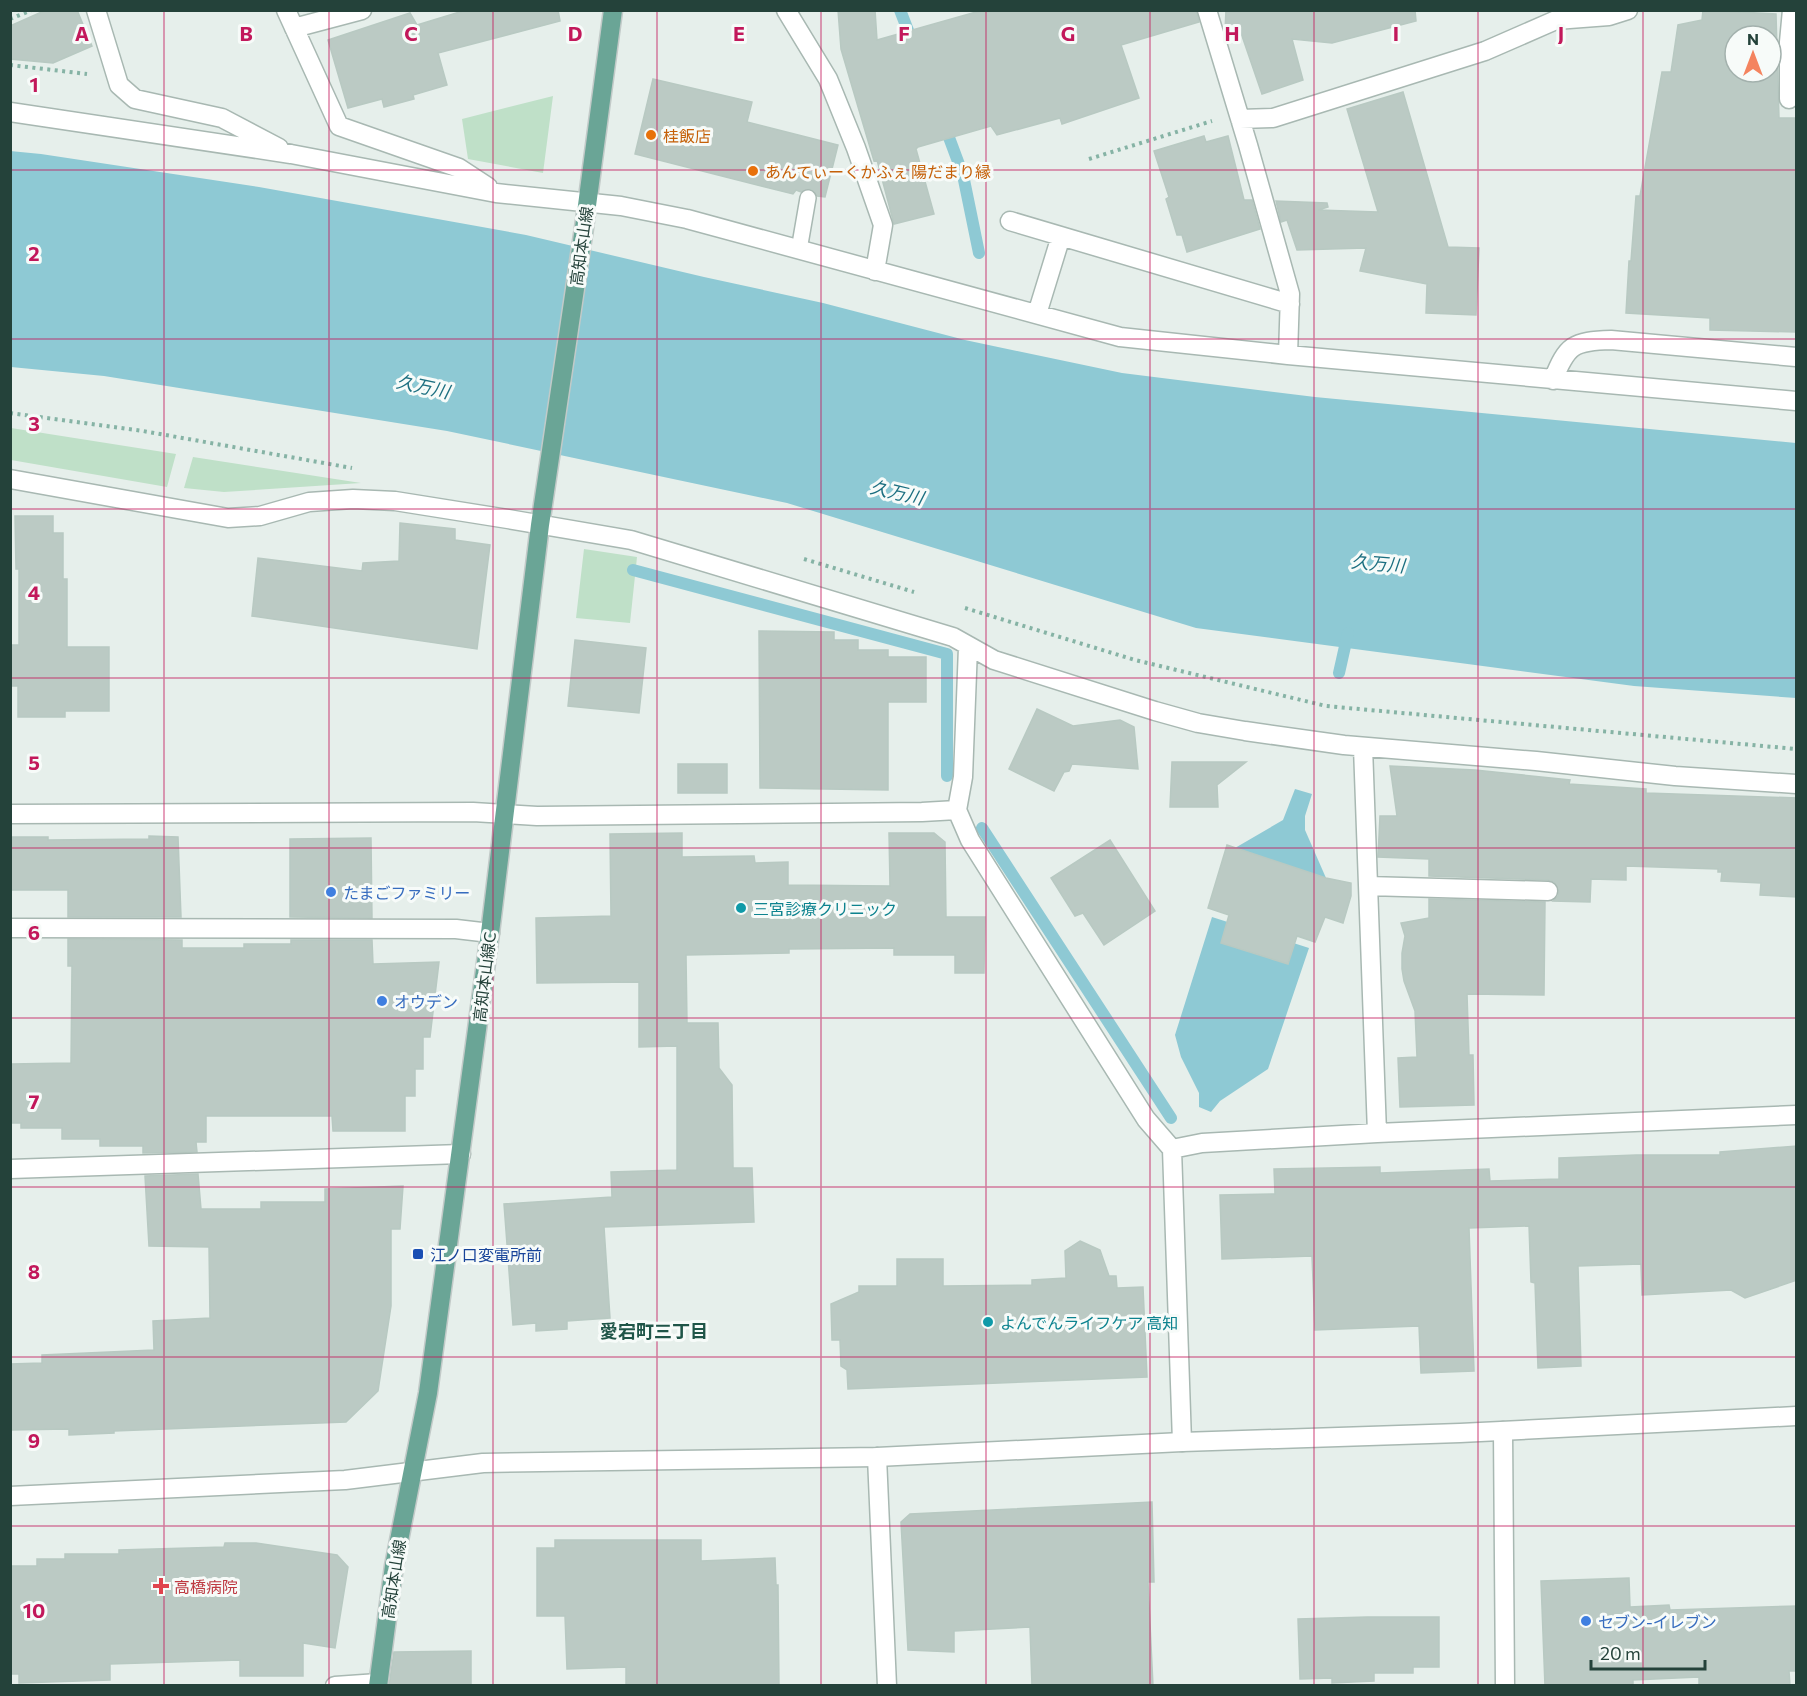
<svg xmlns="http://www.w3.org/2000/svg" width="1807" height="1696" viewBox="0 0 1807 1696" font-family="Commissioner,'Noto Sans JP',sans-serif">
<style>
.green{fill:#bfe0c8}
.water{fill:#8ec9d4}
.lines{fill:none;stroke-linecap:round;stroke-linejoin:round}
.stream{stroke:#8ec9d4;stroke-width:12}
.building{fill:#bbcac4;stroke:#b8c9c2;stroke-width:1.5;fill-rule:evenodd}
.service-casing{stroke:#a8b8b2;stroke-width:18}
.minor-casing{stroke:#a8b8b2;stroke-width:21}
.tertiary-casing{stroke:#a8b8b2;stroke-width:21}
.primary-casing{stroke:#c2cac8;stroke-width:21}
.path{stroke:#86b3a5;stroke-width:4;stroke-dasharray:3 4.5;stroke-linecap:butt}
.service{stroke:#fff;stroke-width:15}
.minor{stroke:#fff;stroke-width:18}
.tertiary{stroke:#fff;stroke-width:18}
.primary{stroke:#6aa596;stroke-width:18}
.grid{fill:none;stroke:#c2185b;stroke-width:1.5;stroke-opacity:0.55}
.food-dot{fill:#e8710a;stroke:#f7fbf9;stroke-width:2}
.shop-dot{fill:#3f7fe0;stroke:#f7fbf9;stroke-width:2}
.culture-dot{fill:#0f9aa8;stroke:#f7fbf9;stroke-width:2}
.transit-dot{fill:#1a4fb4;stroke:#f7fbf9;stroke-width:2}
.health-dot{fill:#e0444e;stroke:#f7fbf9;stroke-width:2}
.labels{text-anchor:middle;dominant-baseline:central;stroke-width:6;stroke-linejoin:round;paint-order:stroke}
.food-label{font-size:16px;fill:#c56008;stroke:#f7fbf9;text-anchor:start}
.street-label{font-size:16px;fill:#24423a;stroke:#f7fbf9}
.shop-label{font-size:16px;fill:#366cbe;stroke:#f7fbf9;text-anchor:start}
.culture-label{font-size:16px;fill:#0d838f;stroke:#f7fbf9;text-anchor:start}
.transit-label{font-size:16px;fill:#164399;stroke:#f7fbf9;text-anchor:start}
.health-label{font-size:16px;fill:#be3a42;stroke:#f7fbf9;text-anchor:start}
.water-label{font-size:18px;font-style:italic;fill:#1c6f80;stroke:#f7fbf9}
.neighbourhood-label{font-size:18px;font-weight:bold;fill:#1f5548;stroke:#f7fbf9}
.grid-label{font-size:20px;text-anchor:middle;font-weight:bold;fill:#c2185b;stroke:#f7fbf9;stroke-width:6;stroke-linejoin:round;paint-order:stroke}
</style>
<rect width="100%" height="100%" fill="#e6efeb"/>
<!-- green -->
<path class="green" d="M 553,96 L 543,173 L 468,159 L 462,119 Z
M 10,428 L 11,428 L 176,454 L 167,487 L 11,460 Z
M 193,457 L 361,483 L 224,492 L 184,488 Z
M 584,549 L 637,557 L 630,623 L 576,618 Z"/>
<!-- water -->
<path class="water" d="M 10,151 L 41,154 L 259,187 L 526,235 L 704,277 L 823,303 L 965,340 L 1122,373 L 1315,397 L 1796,443 L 1796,698 L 1634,686 L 1196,628 L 787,503 L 447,431 L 104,376 L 11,367 Z
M 1295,789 L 1312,794 L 1305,816 L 1305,830 L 1326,878 L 1235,848 L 1283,820 Z
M 1212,917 L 1309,948 L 1268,1069 L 1220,1101 L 1211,1112 L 1199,1107 L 1199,1093 L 1181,1057 L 1175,1035 Z"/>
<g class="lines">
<!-- stream -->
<path class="stream" d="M 900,10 L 914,46
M 944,124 L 963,175 L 979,253
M 633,570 L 947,654 L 947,776
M 1339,673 L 1348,633
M 982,828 L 1171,1118"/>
</g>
<!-- building -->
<path class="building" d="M 46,10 L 77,10 L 92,46 L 53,63 L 10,59 L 10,26 Z
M 466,10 L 558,10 L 560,21 L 438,53 L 447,85 L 413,95 L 414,99 L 384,107 L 382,99 L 348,108 L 328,40 L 410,13 L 417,25 Z
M 838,10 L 875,10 L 877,40 L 983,10 L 1196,10 L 1199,22 L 1121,45 L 1139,98 L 1062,124 L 1060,118 L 997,135 L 991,126 L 918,147 L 916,149 L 934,214 L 894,224 L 877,160 L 874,161 L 841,49 Z
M 1226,10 L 1415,10 L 1416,21 L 1332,43 L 1292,39 L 1303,80 L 1262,94 L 1241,33 L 1225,31 Z
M 1703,10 L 1776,14 L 1779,118 L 1795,118 L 1795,332 L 1710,330 L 1710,318 L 1626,313 L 1629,261 L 1631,261 L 1636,196 L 1640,196 L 1662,72 L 1671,72 L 1678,25 L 1702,20 ZM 1735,36 L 1771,36 L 1771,72 L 1735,72 Z
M 653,79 L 752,102 L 747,122 L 838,145 L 825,197 L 817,196 L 810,189 L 801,192 L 796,190 L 793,194 L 635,154 Z
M 1403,92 L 1448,247 L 1479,248 L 1476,315 L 1426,313 L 1427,284 L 1360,271 L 1366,248 L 1297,250 L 1287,220 L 1281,222 L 1276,201 L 1327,203 L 1328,207 L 1318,210 L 1378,212 L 1347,109 Z
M 1204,136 L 1206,142 L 1228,136 L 1244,200 L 1252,200 L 1260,229 L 1187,252 L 1182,235 L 1177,235 L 1166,199 L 1169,197 L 1154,151 Z
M 15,516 L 53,516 L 53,533 L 63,533 L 63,579 L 67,579 L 67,647 L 109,647 L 109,711 L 65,711 L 65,717 L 18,717 L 18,686 L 10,686 L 10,645 L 19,645 L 19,569 L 16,569 Z
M 400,523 L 455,529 L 455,540 L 490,545 L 477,649 L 252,616 L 258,558 L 362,571 L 363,563 L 399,561 Z
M 759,631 L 834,632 L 834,640 L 858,640 L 858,650 L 888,650 L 888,657 L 926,657 L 926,702 L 888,702 L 888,790 L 760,788 Z
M 575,640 L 646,648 L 639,713 L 568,706 Z
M 1037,709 L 1073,726 L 1120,720 L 1134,727 L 1138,769 L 1072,764 L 1069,771 L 1064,772 L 1054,791 L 1009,769 Z
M 1172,762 L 1246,762 L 1217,785 L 1218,807 L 1170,807 Z
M 678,764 L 727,764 L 727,793 L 678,793 Z
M 1390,766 L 1475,770 L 1570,780 L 1569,784 L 1646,789 L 1646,793 L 1797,798 L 1797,897 L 1760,895 L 1761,883 L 1721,881 L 1722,872 L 1718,872 L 1718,869 L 1626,866 L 1626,880 L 1591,879 L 1590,902 L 1553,901 L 1558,896 L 1559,891 L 1554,882 L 1548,880 L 1429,876 L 1429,859 L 1378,857 L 1380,816 L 1397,816 Z
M 682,833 L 682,857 L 754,856 L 755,863 L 788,862 L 788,885 L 890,886 L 889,833 L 934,833 L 945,842 L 946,917 L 985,917 L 984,973 L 955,973 L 955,955 L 894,955 L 894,948 L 789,949 L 789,953 L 686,955 L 687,1023 L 718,1023 L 719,1068 L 732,1085 L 733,1168 L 752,1168 L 754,1222 L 604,1227 L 610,1318 L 567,1321 L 567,1329 L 536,1331 L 536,1323 L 513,1325 L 504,1204 L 612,1197 L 611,1172 L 677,1170 L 677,1046 L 639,1047 L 639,982 L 537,983 L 536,918 L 611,916 L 610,834 Z
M 149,836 L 178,837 L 181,917 L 68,917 L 68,890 L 10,890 L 10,837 L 48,837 L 48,840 L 149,839 Z
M 371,838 L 372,918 L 290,917 L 290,839 Z
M 1110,840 L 1155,911 L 1104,945 L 1083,913 L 1075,916 L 1051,878 Z
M 1227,845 L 1326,878 L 1351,883 L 1351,896 L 1343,923 L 1325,917 L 1315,942 L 1297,936 L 1288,964 L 1221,943 L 1229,915 L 1208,908 Z
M 1429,899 L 1545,902 L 1544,995 L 1467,994 L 1469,1055 L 1473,1055 L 1474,1105 L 1400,1107 L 1398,1058 L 1417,1057 L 1415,1011 L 1404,981 L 1402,969 L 1402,953 L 1405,936 L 1401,923 L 1429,918 Z
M 68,939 L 182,940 L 182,948 L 244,948 L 244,944 L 291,944 L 291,940 L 372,940 L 373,964 L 439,962 L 430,1037 L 423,1037 L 423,1069 L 415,1069 L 415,1096 L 405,1096 L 405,1131 L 333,1131 L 332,1116 L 206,1116 L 206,1142 L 196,1142 L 197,1152 L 143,1153 L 143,1146 L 100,1146 L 100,1139 L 62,1139 L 62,1128 L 21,1128 L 21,1123 L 11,1123 L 11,1064 L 71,1063 L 72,966 L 68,966 Z
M 1797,1146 L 1797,1280 L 1745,1298 L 1731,1290 L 1642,1295 L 1641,1264 L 1578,1266 L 1581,1366 L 1538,1368 L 1535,1283 L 1531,1282 L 1529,1226 L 1469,1228 L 1474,1371 L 1421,1373 L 1419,1326 L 1315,1330 L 1312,1256 L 1222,1259 L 1220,1195 L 1275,1194 L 1274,1169 L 1380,1167 L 1380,1173 L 1489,1169 L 1490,1181 L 1559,1179 L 1559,1158 L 1636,1155 L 1720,1155 L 1720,1152 Z
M 198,1174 L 201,1209 L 261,1209 L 261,1202 L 325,1202 L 325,1189 L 403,1186 L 400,1229 L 391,1229 L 391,1306 L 378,1391 L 346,1422 L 114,1431 L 114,1433 L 69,1435 L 69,1429 L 10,1430 L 10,1364 L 42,1363 L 42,1355 L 154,1350 L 153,1321 L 210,1318 L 209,1247 L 149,1246 L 145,1176 Z
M 1080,1241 L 1100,1250 L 1109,1276 L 1116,1276 L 1117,1288 L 1143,1287 L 1147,1377 L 848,1389 L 847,1370 L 841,1366 L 840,1340 L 832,1340 L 831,1304 L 859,1292 L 859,1286 L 897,1286 L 897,1259 L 943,1259 L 943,1286 L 1032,1285 L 1032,1280 L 1066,1278 L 1065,1251 Z
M 1152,1502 L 1154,1582 L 1148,1582 L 1153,1686 L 1032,1686 L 1030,1627 L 954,1631 L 954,1652 L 908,1650 L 901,1522 L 910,1514 Z
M 555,1540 L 701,1540 L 701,1561 L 775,1558 L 776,1585 L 778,1585 L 779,1686 L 626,1686 L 626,1667 L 567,1669 L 565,1616 L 537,1616 L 537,1548 L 555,1548 Z
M 225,1543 L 256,1543 L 337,1555 L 348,1567 L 335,1648 L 303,1643 L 303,1676 L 240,1676 L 240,1660 L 110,1664 L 110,1680 L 19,1683 L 19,1674 L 10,1674 L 10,1566 L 37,1566 L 37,1559 L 65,1559 L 65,1554 L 119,1554 L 119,1550 L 224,1547 Z
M 1629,1578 L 1630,1607 L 1669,1605 L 1670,1610 L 1797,1606 L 1797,1671 L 1789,1671 L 1790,1686 L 1699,1686 L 1699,1677 L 1633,1680 L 1633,1686 L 1545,1686 L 1541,1581 Z
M 1367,1617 L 1439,1617 L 1439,1667 L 1413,1667 L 1413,1673 L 1374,1673 L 1374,1681 L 1332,1683 L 1332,1678 L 1300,1679 L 1298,1619 Z
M 471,1651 L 471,1686 L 389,1686 L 394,1652 Z"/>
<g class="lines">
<defs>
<path id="service" d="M 799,250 L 808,198"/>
<path id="minor" d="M 96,10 L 119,85 L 135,99 L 222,118 L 279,148
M 286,10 L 339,126 L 459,168 L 488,187
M 786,10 L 828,79 L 856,148 L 883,225 L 875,271
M 1207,10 L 1248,145 L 1290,294 L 1288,355
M 294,28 L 362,10
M 1789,99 L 1789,42 L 1792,10
M 10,112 L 291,154 L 496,193 L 621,206 L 687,219 L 1120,337 L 1288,355 L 1796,401
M 1240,119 L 1273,118 L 1485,51 L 1556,20 L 1609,16 L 1628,10
M 1010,221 L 1290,304
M 1037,314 L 1061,236
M 1553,380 C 1567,345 1573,341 1611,340 L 1796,357
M 10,479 L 228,518 L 260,516 L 309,502 L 353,499 L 395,501 L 508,519 L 631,540 L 953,637 L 994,660 L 1155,711 L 1198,723 L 1245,731 L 1344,745 L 1536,761 L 1675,776 L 1796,784
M 968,647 L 963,777 L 957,810 L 970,840 L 1146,1119 L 1172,1149 L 1182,1442
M 1363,747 L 1377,1133
M 10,814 L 473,812 L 537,816 L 922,812 L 957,810
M 1368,886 L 1548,891
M 10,928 L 456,929 L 490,933
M 1172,1149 L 1202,1143 L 1377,1133 L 1796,1115
M 10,1169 L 461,1154
M 1503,1431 L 1505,1686
M 877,1457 L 887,1686
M 335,1686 L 378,1683"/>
<path id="tertiary" d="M 10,1496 L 345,1480 L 483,1463 L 877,1457 L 1182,1442 L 1460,1433 L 1796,1416"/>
<path id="primary" d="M 378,1686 L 394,1566 L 428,1393 L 490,933 L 540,525 L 584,228 L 613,10"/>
</defs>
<!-- service casing -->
<use href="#service" class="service-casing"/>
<!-- minor casing -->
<use href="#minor" class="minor-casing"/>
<!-- tertiary casing -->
<use href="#tertiary" class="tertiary-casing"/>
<!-- primary casing -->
<use href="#primary" class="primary-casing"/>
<!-- path -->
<path class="path" d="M 10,19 L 32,10
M 10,65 L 87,74
M 1089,159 L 1212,121
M 10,413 L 143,431 L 352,468
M 804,559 L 914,592
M 965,608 L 1135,660 L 1326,706 L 1796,749"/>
<!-- service -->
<use href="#service" class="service"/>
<!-- minor -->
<use href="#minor" class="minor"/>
<!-- tertiary -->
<use href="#tertiary" class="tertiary"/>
<!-- primary -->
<use href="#primary" class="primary"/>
</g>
<!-- grid -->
<path class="grid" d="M 164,10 L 164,1686M 329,10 L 329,1686M 493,10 L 493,1686M 657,10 L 657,1686M 821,10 L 821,1686M 986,10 L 986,1686M 1150,10 L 1150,1686M 1314,10 L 1314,1686M 1478,10 L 1478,1686M 1643,10 L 1643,1686M 10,170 L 1796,170M 10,339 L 1796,339M 10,509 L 1796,509M 10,678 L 1796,678M 10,848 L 1796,848M 10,1018 L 1796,1018M 10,1187 L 1796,1187M 10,1357 L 1796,1357M 10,1526 L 1796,1526"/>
<!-- markers -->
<g class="food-dot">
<circle cx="651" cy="135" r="6"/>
<circle cx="753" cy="171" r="6"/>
</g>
<g class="shop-dot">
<circle cx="331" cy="892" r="6"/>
<circle cx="382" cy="1001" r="6"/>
<circle cx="1586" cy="1621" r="6"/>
</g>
<g class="culture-dot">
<circle cx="741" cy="908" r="6"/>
<circle cx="988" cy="1322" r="6"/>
</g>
<rect class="transit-dot" x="412" y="1248" width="12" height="12" rx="3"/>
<path class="health-dot" d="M158 1577h6v6h6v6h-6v6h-6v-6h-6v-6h6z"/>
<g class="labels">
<!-- food labels -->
<g class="food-label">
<text x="663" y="135">桂飯店</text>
<text x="765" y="171">あんてぃーくかふぇ 陽だまり縁</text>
</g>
<!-- street labels -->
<g class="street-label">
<text transform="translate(581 246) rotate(-82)">高知本山線</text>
<text transform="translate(484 977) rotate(-83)">高知本山線C</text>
<text transform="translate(393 1579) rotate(-81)">高知本山線</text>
</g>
<!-- shop labels -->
<g class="shop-label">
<text x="343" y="892">たまごファミリー</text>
<text x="394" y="1001">オウデン</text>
<text x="1598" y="1621">セブン-イレブン</text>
</g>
<!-- culture labels -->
<g class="culture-label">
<text x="753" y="908">三宮診療クリニック</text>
<text x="1000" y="1322">よんでんライフケア 高知</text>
</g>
<!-- transit labels -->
<g class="transit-label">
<text x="430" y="1254">江ノ口変電所前</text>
</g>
<!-- health labels -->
<g class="health-label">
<text x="174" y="1586">高橋病院</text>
</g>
<!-- water labels -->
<g class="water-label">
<text transform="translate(423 386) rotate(12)">久万川</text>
<text transform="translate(897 492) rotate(13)">久万川</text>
<text transform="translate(1378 563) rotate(5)">久万川</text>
</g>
<!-- neighbourhood labels -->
<g class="neighbourhood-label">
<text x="654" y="1331">愛宕町三丁目</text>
</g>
</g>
<g class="grid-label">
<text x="82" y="41">A</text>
<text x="246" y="41">B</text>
<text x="411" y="41">C</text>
<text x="575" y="41">D</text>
<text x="739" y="41">E</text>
<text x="904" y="41">F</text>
<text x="1068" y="41">G</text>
<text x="1232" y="41">H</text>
<text x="1396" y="41">I</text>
<text x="1561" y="41">J</text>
<text x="34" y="92">1</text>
<text x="34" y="261">2</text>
<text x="34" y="431">3</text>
<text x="34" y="600">4</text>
<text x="34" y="770">5</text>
<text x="34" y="940">6</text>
<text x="34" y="1109">7</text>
<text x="34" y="1279">8</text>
<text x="34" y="1448">9</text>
<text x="34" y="1618">10</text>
</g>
<!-- border -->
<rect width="1807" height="1696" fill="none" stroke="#24423a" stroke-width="24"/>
<!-- north arrow -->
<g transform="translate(1753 54)"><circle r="28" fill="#f7fbf9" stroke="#a3b1ad" stroke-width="1.5"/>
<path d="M0-4.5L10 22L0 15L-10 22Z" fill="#f4845f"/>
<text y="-9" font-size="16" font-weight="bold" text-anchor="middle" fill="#24423a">N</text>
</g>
<!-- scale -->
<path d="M1591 1660v9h114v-9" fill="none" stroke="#24423a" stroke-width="3"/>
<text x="1600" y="1660" font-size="18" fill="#24423a" stroke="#f7fbf9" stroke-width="4.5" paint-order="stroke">20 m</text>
</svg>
